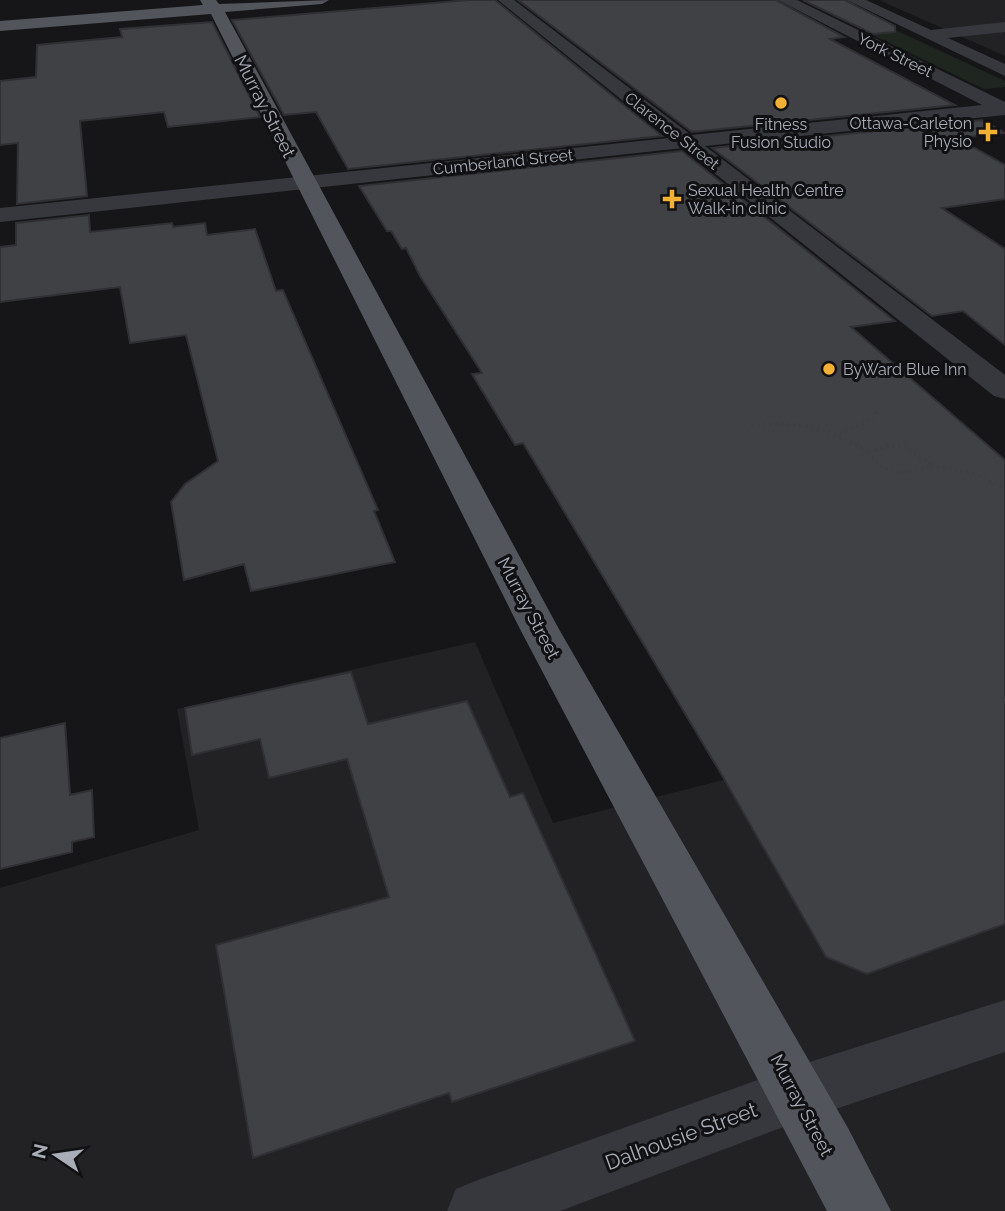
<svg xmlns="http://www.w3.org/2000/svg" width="1005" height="1211" viewBox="0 0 1005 1211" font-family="Raleway,sans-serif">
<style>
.built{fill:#222225}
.green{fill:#1e261f}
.building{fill:#404145;stroke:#303034;stroke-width:2}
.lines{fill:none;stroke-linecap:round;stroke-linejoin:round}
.path-far1{stroke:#3d3f44;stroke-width:3.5;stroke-dasharray:2.5 3.5;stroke-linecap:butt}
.path{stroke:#3d3f44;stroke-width:5;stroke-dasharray:4.5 6;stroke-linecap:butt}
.minor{fill:#37383d;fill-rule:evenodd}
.major{fill:#53555c;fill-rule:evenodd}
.poi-dot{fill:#f2b134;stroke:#111113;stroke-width:2.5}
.labels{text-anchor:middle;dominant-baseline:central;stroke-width:6;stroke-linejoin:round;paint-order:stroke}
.far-street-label{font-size:16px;fill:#a8adb8;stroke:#111113}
.far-poi-label{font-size:16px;fill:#a8adb8;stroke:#111113;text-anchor:start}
.street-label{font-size:18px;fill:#a8adb8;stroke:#111113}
.near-street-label{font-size:21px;fill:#a8adb8;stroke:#111113}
</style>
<rect width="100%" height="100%" fill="#161618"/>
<!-- built -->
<path class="built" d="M 879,0 L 1005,0 L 1005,56 Z
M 475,642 L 553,823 L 1005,709 L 1005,1211 L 0,1211 L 0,888 L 199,830 L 177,709 Z"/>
<!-- green -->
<path class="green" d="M 801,0 L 831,0 L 1005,81 L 1005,87 L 984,89 Z"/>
<!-- building -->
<path class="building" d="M 469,0 L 495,0 L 662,136 L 348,169 L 316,112 L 284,115 L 232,20 Z
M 518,0 L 776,0 L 844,37 L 830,39 L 955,105 L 692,132 Z
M 803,0 L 845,0 L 895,26 L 895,32 L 873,34 Z
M 212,22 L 260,117 L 168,127 L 164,112 L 80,121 L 87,196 L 17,204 L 18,143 L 0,145 L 0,81 L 36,77 L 37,45 L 122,37 L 120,29 Z
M 982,120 L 1005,133 L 957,138 L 1005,165 L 1005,199 L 942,208 L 1005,249 L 1005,345 L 963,311 L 932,316 L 712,148 Z
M 682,151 L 895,321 L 851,327 L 1005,460 L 1005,924 L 867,974 L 826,957 L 723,777 L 523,443 L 515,445 L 472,374 L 482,373 L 420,276 L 406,248 L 402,249 L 391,231 L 387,231 L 359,186 Z
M 89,215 L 90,232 L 172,223 L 173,227 L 205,223 L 207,235 L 255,229 L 276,291 L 283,290 L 378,510 L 374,511 L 395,562 L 251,591 L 244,564 L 184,580 L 171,502 L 185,484 L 218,461 L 186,335 L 130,343 L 120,287 L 0,302 L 0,247 L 16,245 L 16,223 Z
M 351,672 L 368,724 L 467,701 L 510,797 L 523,793 L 635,1041 L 452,1102 L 449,1093 L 253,1158 L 216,945 L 389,897 L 347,759 L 269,778 L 260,739 L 192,755 L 185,708 Z
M 65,723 L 70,795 L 92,790 L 94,837 L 72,842 L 72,852 L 0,869 L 0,738 Z"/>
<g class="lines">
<!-- path-far1 -->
<path class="path-far1" d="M 751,426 C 797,419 830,429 870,453
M 840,434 L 875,417 L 877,409
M 886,446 L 905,446 L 931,465 C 909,476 883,477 870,453 Z
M 931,465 L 971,473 L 1005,488"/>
<!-- path -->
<path class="path" d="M 1001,700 L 1005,699"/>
<!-- minor -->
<path class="minor" d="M 498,0 L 514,0 L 691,135 L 982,105 L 778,0 L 797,0 L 1005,102 L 1005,115 L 705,146 L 1005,375 L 1005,399 L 994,396 L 683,148 L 0,222 L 0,208 L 669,138 Z
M 847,0 L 866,0 L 931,30 L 1005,22 L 1005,32 L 948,38 L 1005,64 L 1005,76 Z
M 1005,1000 L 1005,1052 L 794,1123 L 560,1211 L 447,1211 L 456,1189 L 478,1180 L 794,1067 Z"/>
<!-- major -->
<path class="major" d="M 200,0 L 216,0 L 219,4 L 329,0 L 322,4 L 225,12 L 560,631 L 848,1128 L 891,1211 L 827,1211 L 521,631 L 211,14 L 0,31 L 0,21 L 203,5 Z"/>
</g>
<!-- markers -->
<g class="poi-dot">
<circle cx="781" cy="103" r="7"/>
<path d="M984.5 121.5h7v7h7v7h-7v7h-7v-7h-7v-7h7z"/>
<path d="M668.5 188.5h7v7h7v7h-7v7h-7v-7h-7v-7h7z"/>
<circle cx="829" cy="369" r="7"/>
</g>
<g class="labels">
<!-- far-street labels -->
<g class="far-street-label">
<text transform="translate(895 55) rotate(26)">York Street</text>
<text transform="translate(672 131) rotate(38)">Clarence Street</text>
<text transform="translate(503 162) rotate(-6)">Cumberland Street</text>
</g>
<!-- far-poi labels -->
<g class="far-poi-label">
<text x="972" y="123" text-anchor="end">Ottawa-Carleton<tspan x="972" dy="18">Physio</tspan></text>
<text x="781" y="124" text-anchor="middle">Fitness<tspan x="781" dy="18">Fusion Studio</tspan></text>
<text x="688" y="190">Sexual Health Centre<tspan x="688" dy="18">Walk-in clinic</tspan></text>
<text x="843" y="369">ByWard Blue Inn</text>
</g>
<!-- street labels -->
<g class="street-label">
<text transform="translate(265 106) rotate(63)">Murray Street</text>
<text transform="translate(529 608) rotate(62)">Murray Street</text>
<text transform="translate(802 1105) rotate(62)">Murray Street</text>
</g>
<!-- near-street labels -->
<g class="near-street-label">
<text transform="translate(681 1136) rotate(-20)">Dalhousie Street</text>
</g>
</g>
<!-- north arrow -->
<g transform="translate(56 1155) rotate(283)" stroke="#111113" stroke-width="5" paint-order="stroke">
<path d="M0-5L12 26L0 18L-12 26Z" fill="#a8adb8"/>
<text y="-10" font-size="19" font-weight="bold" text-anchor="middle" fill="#a8adb8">N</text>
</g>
</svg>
